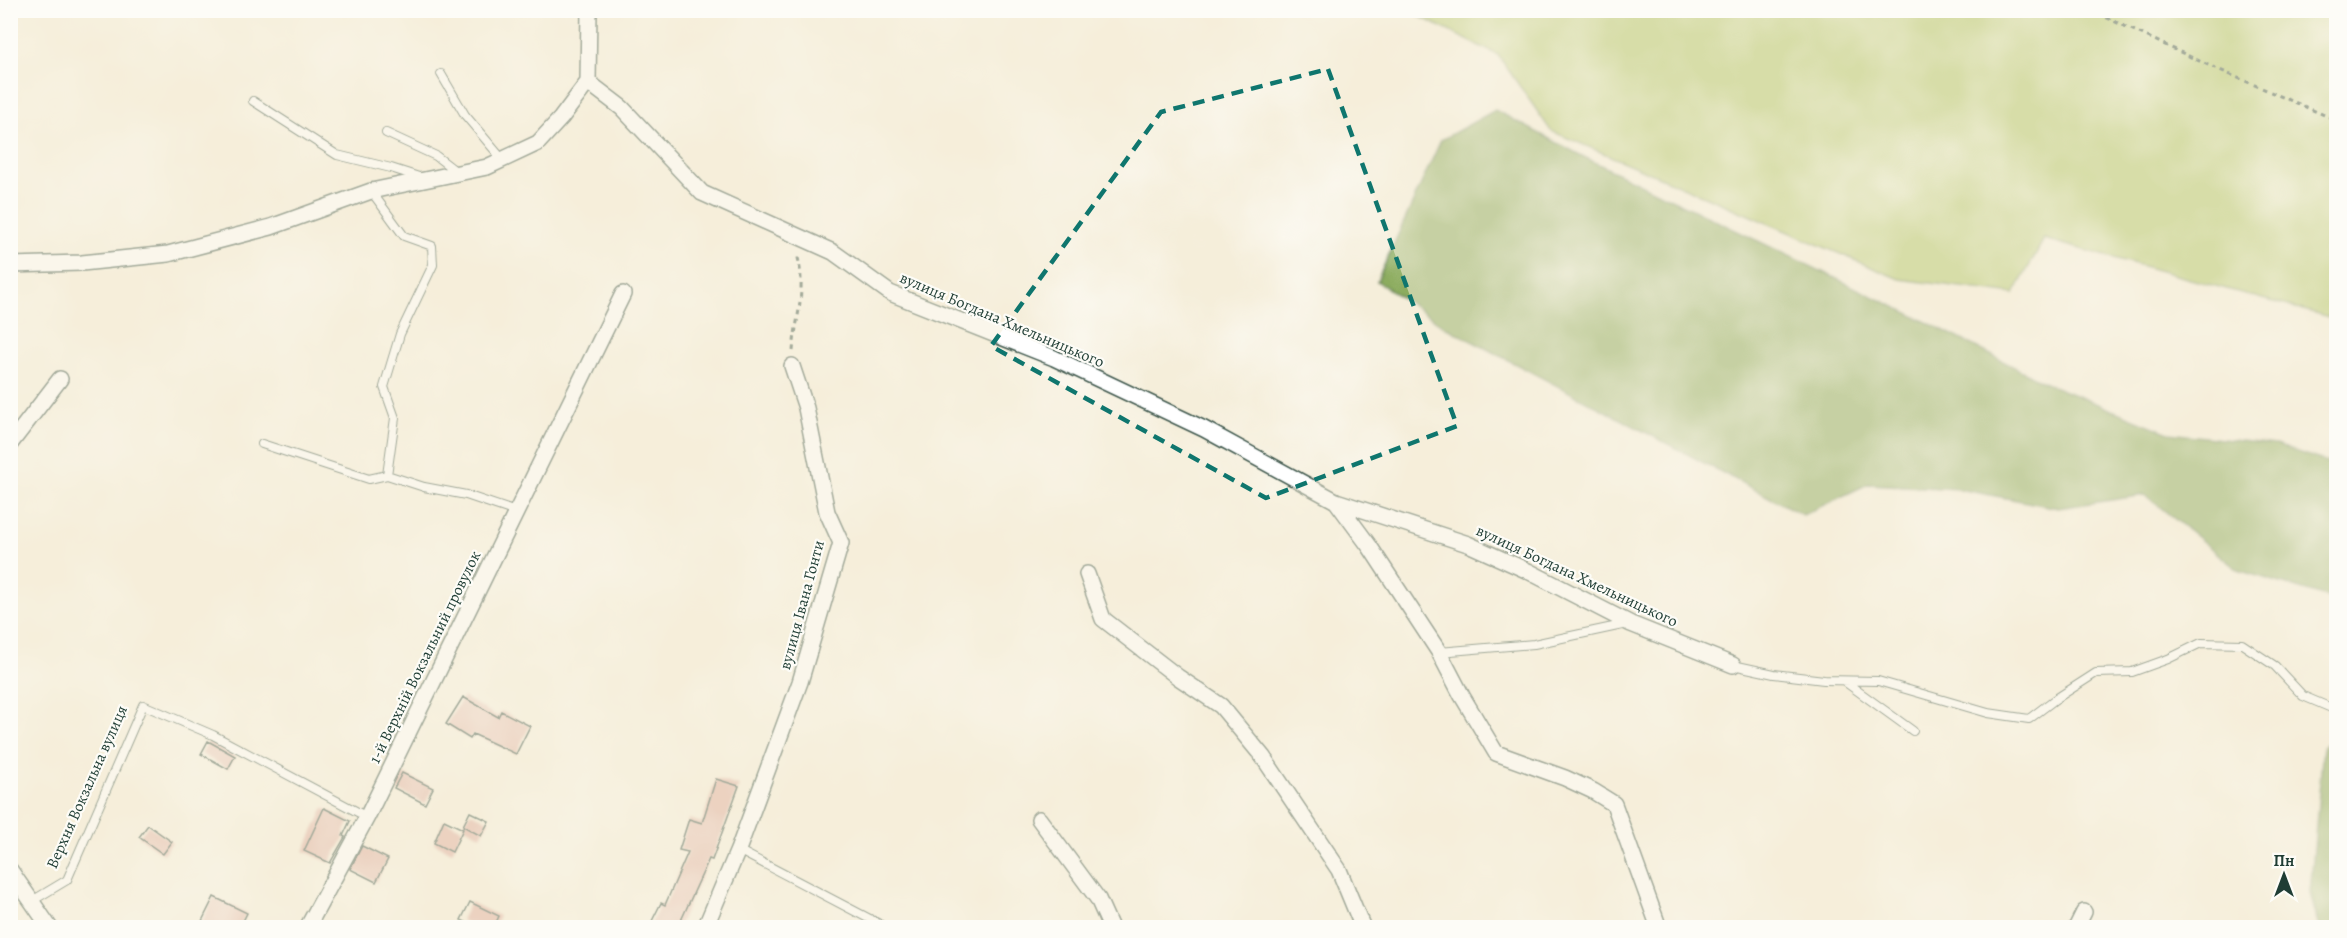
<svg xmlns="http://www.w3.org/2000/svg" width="2347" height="938" viewBox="0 0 2347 938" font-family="Alegreya,serif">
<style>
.green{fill:#b1c76b;stroke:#688250;stroke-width:1.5}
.forest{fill:#8cac5f;stroke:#56744a;stroke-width:1.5}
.building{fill:#dfafa1}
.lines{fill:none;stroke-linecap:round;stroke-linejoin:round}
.service-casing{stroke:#3f584d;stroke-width:10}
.minor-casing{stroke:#3f584d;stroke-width:18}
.path{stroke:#3f584d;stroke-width:3;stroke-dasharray:4.5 4.5;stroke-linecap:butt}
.service{stroke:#fff;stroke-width:8}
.minor{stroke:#fff;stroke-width:15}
.marked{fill:none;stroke:#0f766e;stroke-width:4.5;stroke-dasharray:12 8;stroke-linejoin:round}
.labels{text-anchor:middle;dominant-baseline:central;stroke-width:4.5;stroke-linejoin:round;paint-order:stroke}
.street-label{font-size:16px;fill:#1f3d34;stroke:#fdfcf7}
</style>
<rect width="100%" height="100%" fill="#fdfcf7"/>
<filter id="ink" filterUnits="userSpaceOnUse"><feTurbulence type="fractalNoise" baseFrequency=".0167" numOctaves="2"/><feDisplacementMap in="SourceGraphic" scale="12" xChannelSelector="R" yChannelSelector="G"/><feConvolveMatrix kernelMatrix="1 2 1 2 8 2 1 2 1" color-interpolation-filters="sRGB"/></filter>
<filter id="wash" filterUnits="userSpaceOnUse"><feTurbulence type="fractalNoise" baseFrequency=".008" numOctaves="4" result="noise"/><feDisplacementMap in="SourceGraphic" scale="24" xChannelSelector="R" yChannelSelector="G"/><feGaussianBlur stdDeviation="1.35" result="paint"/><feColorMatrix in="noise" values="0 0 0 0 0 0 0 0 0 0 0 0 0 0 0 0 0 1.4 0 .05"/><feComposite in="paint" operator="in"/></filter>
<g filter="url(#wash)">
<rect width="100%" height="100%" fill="#f5eeda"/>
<!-- green -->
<path class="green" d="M 1408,11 L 2336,11 L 2336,319 L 2044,239 L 2014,294 L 1899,279 L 1551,131 L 1498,55 Z"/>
<!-- forest -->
<path class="forest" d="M 1495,110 L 1586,158 L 1937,327 L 2043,382 L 2169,433 L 2276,445 L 2336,465 L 2336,600 L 2238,570 L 2145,495 L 2058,508 L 1959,489 L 1868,484 L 1803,515 L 1447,328 L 1377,281 L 1441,140 Z
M 2336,735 L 2336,927 L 2319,927 L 2310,893 L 2323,747 Z"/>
<g id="blocks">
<!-- building -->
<path class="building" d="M 463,697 L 498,717 L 501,711 L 530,726 L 516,754 L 473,734 L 470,739 L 446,724 Z
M 208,741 L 235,756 L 228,769 L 201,754 Z
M 402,773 L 433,788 L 425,804 L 394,788 Z
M 716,779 L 739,786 L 712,860 L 709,859 L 678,927 L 649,927 L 661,903 L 665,905 L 688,852 L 679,850 L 689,819 L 702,823 Z
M 324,808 L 350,821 L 343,836 L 345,837 L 330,863 L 304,851 Z
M 470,812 L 489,821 L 481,836 L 463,826 Z
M 444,820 L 463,829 L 452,852 L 434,843 Z
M 148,825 L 172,842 L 163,854 L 139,837 Z
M 362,846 L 388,859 L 376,882 L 350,869 Z
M 214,897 L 247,913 L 240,927 L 199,927 Z
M 470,902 L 499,916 L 494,927 L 476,927 L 461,920 Z"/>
</g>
</g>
<g filter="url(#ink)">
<use href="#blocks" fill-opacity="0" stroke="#3f584d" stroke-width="1.5"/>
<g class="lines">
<defs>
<path id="service" d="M 441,74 L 465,115 L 503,160
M 253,101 L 337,155 L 391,168 L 422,178
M 386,133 L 436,156 L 458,173
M 371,191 L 404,236 L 432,246 L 433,265 L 400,334 L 384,387 L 395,418 L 387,475
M 262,444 L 369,479 L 387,475 L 424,487 L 466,495 L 516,512
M 1439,652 L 1534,644 L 1627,624
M 1733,665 L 1774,674 L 1824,680 L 1878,681 L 1988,713 L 2029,719 L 2054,700 L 2096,673 L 2132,672 L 2168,659 L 2201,643 L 2242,644 L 2275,666 L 2303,696 L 2336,710
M 1844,681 L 1913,731
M 738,850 L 887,928
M 32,901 L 67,880 L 143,705 L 213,735 L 367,817"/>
<path id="minor" d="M 589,10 L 588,82 L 622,108 L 702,193 L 833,252 L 890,293 L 1054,358 L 1204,429 L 1336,501 L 1468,544 L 1528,571 L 1631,624 L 1733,665
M 10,265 L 82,263 L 168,254 L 271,227 L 371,191 L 487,167 L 538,143 L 561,118 L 588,82
M 10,444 L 60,379
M 1336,501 L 1370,547 L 1439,652 L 1462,696 L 1496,753 L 1565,778 L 1593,791 L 1614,804 L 1659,928
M 1087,574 L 1103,619 L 1178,677 L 1221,706 L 1263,757 L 1339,870 L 1363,928
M 1039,819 L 1098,899 L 1111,928
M 10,870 L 50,928
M 307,928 L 367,817 L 623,294
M 705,928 L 738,850 L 800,682 L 841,543 L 827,512 L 806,408 L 792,366
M 2076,928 L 2084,912"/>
</defs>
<!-- service casing -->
<use href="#service" class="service-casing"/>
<!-- minor casing -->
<use href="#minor" class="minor-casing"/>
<!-- path -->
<path class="path" d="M 2090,10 L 2208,65 L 2336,120
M 793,351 C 796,316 807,290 797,254"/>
<!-- service -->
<use href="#service" class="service"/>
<!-- minor -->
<use href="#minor" class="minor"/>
</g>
</g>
<!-- marked area -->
<path d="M0 0H2347V938H0ZM 1328,69 L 1457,426 L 1266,498 L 991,346 L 1161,112 Z" fill="#f5eeda" fill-opacity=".55" fill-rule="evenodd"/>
<path class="marked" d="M 1328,69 L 1457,426 L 1266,498 L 991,346 L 1161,112 Z"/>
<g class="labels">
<!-- street labels -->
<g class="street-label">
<text transform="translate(1002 320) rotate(23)">вулиця Богдана Хмельницького</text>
<text transform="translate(1577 576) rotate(25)">вулиця Богдана Хмельницького</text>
<text transform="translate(802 605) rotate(-75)">вулиця Івана Гонти</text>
<text transform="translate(425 657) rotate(-64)">1-й Верхній Вокзальний провулок</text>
<text transform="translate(87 787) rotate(-66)">Верхня Вокзальна вулиця</text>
</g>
</g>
<!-- margin -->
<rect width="2347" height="938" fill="none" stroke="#fdfcf7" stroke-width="36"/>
<!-- north arrow -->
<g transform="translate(2284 875)" stroke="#fdfcf7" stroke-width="4.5" paint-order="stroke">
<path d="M0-4.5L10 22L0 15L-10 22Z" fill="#1f3d34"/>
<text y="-9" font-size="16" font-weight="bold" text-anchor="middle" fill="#1f3d34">Пн</text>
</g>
</svg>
